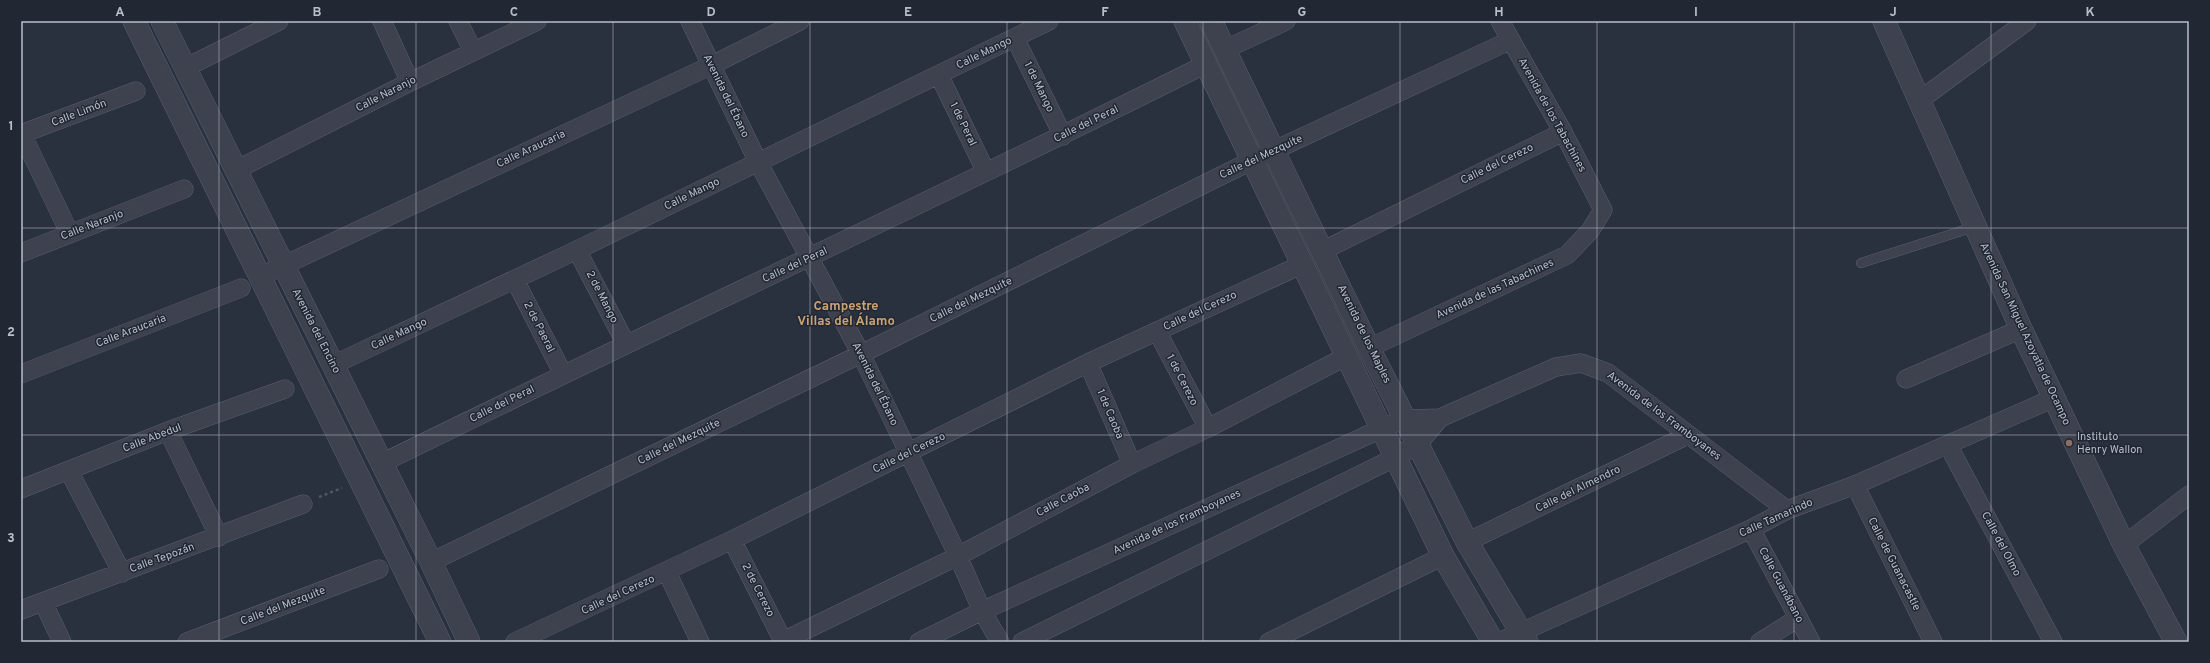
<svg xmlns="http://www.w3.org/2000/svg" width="2210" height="663" viewBox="0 0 2210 663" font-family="Overpass,sans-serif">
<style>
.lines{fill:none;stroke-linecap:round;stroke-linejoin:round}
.service-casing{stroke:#5b606c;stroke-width:10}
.minor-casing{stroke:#5b606c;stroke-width:19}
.tertiary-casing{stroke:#5b606c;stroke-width:23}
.path{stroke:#4b5a5e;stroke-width:2.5;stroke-dasharray:3 3;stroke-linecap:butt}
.service{stroke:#3d424e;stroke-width:9}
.minor{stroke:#3d424e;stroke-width:18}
.tertiary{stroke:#3d424e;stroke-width:22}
.grid{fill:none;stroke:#b9bec9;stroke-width:1;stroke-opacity:0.55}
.education-dot{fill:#8d6e63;stroke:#222734;stroke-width:1.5}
.labels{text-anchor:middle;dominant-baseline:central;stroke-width:3;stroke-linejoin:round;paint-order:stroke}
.street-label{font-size:11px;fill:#b9bec9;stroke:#222734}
.poi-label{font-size:11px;fill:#b9bec9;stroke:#222734;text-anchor:start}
.quarter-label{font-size:13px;font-weight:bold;fill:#c9a274;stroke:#222734}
.neatline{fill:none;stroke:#b9bec9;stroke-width:1.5}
.grid-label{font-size:13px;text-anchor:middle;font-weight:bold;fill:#b9bec9}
</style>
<rect width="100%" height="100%" fill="#29303e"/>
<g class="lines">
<defs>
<path id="service" d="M 1861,263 L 1974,227"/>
<path id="minor" d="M 382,21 L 410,82
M 458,21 L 473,51
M 690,21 L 758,162 L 861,354 L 958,556 L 982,611 L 1000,642
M 1015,38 L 1063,136
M 1226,49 L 1286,21
M 185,68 L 279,21
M 939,75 L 986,172
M 1920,100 L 2027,21
M 21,134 L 136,91
M 22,134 L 70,234
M 236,170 L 410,82 L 537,21
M 577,250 L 626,344
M 1324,250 L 1563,132
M 21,253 L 184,189
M 261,276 L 712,65 L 800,21
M 515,280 L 563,374
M 1157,331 L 1208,428
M 1369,348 L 1567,255 L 1590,231 L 1603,210 L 1563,132 L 1500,21
M 1088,363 L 1132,464
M 333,365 L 577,250 L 1049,21
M 21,374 L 241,288
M 1906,379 L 2021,329
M 168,431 L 219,537
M 1948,445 L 2053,642
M 382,463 C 656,328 933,201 1206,64
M 69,471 L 122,573
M 1855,485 L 1933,642
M 21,489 L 168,431 L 285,389
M 1751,529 L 1811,642
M 732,540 L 783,641
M 1467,542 L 1688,435
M 2124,545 L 2189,495
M 431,562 L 861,354 L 1251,161 L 1511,40
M 667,572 L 700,642
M 43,602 L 62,642
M 21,610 L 303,504
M 187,642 L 379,569
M 515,642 L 732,540 L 1088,363 L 1303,264
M 781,642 L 958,556 L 1132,464 L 1208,428 L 1345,357
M 919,642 L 982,611 L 1381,429 L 1405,419 L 1440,418 L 1556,367 L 1581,363 L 1608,373 L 1787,510
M 1022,642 L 1394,458 L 1418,444 L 1440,418
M 1269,642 L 1443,556
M 1499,642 L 1751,529 L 1787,510 L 1855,485 L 2054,398
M 1760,642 L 1798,618"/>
<path id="tertiary" d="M 134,21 L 440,642
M 162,21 L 431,562 L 469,642
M 1185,21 L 1443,556 L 1493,642
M 1211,21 L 1369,348 L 1467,542 L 1527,642
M 1884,21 L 2021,329 L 2124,545 L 2176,642"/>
</defs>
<!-- service casing -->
<use href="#service" class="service-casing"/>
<!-- minor casing -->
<use href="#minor" class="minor-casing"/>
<!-- tertiary casing -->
<use href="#tertiary" class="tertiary-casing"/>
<!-- path -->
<path class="path" d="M 319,497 L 342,488"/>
<!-- service -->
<use href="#service" class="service"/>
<!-- minor -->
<use href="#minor" class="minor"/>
<!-- tertiary -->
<use href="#tertiary" class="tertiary"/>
</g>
<!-- grid -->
<path class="grid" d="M 219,21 L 219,642M 416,21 L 416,642M 613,21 L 613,642M 810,21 L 810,642M 1007,21 L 1007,642M 1203,21 L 1203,642M 1400,21 L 1400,642M 1597,21 L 1597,642M 1794,21 L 1794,642M 1991,21 L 1991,642M 21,228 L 2189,228M 21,435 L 2189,435"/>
<!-- markers -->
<circle class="education-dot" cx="2069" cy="443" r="4"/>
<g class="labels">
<!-- street labels -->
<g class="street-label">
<text transform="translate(984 53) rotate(-26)">Calle Mango</text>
<text transform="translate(1039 87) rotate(64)">1 de Mango</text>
<text transform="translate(386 94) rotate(-27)">Calle Naranjo</text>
<text transform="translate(726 96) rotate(64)">Avenida del Ébano</text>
<text transform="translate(79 113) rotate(-21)">Calle Limón</text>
<text transform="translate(1552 115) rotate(61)">Avenida de los Tabachines</text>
<text transform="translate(963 124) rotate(64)">1 de Peral</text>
<text transform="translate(1086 124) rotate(-26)">Calle del Peral</text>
<text transform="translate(531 149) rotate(-25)">Calle Araucaria</text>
<text transform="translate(1261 157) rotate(-25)">Calle del Mezquite</text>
<text transform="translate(1497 164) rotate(-26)">Calle del Cerezo</text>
<text transform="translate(692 194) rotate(-26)">Calle Mango</text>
<text transform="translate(92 225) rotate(-21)">Calle Naranjo</text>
<text transform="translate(795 265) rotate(-25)">Calle del Peral</text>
<text transform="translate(1495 289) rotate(-25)">Avenida de las Tabachines</text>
<text transform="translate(602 297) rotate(63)">2 de Mango</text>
<text transform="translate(971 300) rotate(-26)">Calle del Mezquite</text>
<text transform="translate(1200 311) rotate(-25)">Calle del Cerezo</text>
<text transform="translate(539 327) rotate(63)">2 de Paeral</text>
<text transform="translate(131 331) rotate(-21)">Calle Araucaria</text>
<text transform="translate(316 331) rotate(63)">Avenida del Encino</text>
<text transform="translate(399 334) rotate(-25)">Calle Mango</text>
<text transform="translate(1364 334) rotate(64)">Avenida de los Maples</text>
<text transform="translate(2025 334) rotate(65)">Avenida San Miguel Azoyatla de Ocampo</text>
<text transform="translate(1182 380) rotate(63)">1 de Cerezo</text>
<text transform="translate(875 384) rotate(64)">Avenida del Ébano</text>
<text transform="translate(502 404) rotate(-26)">Calle del Peral</text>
<text transform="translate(1110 414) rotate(67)">1 de Caoba</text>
<text transform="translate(1664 416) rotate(37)">Avenida de los Framboyanes</text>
<text transform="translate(152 438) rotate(-21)">Calle Abedul</text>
<text transform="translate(679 442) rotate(-26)">Calle del Mezquite</text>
<text transform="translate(909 453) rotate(-26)">Calle del Cerezo</text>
<text transform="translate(1578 489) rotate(-26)">Calle del Almendro</text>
<text transform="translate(1063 500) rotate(-28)">Calle Caoba</text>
<text transform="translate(1776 518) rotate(-24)">Calle Tamarindo</text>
<text transform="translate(1177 522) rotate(-25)">Avenida de los Framboyanes</text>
<text transform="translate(2001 544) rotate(62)">Calle del Olmo</text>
<text transform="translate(162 558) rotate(-20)">Calle Tepozán</text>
<text transform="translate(1894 564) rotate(63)">Calle de Guanacastle</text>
<text transform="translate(1781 585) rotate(62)">Calle Guanábano</text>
<text transform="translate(758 590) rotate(63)">2 de Cerezo</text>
<text transform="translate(618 595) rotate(-25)">Calle del Cerezo</text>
<text transform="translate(283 606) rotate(-21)">Calle del Mezquite</text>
</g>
<!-- poi labels -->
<g class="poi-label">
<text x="2077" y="437">Instituto<tspan x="2077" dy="13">Henry Wallon</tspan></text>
</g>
<!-- quarter labels -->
<g class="quarter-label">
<text x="846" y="307">Campestre<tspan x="846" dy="15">Villas del Álamo</tspan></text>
</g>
</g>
<!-- border -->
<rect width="2210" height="663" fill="none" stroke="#222734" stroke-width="44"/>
<rect x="22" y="22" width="2166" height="619" class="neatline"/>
<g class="grid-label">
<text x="120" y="16">A</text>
<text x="317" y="16">B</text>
<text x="514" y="16">C</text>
<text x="711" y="16">D</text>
<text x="908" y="16">E</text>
<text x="1105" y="16">F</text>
<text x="1302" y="16">G</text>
<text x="1499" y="16">H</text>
<text x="1696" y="16">I</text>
<text x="1893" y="16">J</text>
<text x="2090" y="16">K</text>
<text x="11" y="130">1</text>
<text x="11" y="336">2</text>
<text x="11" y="542">3</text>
</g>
</svg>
